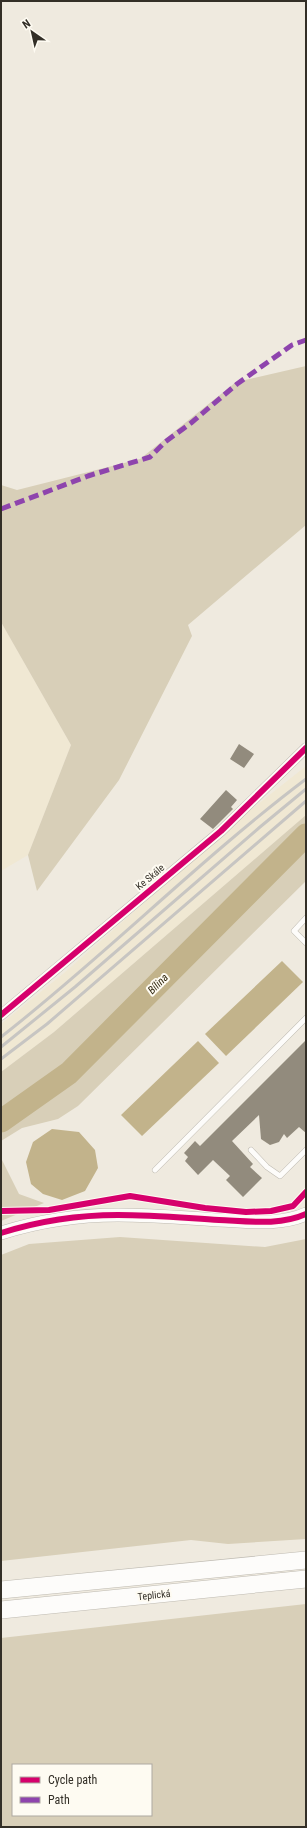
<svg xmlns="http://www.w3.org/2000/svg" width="307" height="1828" viewBox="0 0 307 1828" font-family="'Roboto Condensed',sans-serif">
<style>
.built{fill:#f0e8d3}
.green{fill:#d8cfb8;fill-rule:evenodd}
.water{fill:#c2b38b}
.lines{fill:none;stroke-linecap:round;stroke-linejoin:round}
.river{stroke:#c2b38b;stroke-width:23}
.building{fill:#928b7d}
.service-casing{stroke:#bebab1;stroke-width:6}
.minor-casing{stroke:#bebab1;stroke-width:11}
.tertiary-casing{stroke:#bebab1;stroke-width:14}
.trunk-casing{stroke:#bebab1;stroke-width:18}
.service{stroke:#fdfcfa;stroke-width:5}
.minor{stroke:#fdfcfa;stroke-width:10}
.tertiary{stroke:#fdfcfa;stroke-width:13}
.trunk{stroke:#fdfcfa;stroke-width:17}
.rail{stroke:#c7c5c2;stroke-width:3}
.quiet{stroke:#8e44ad;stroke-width:5;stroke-dasharray:10 5;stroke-linecap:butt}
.cycleway-casing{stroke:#fefbf2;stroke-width:8}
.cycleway{stroke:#d6006c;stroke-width:6}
.labels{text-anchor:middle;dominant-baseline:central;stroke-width:4;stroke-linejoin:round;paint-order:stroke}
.street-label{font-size:10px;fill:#332f27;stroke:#fefbf2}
.water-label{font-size:11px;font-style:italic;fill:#312810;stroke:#fefbf2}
</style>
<rect width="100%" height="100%" fill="#efeadf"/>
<!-- built -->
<path class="built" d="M 1,622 L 71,745 L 28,855 L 1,871 Z
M 306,766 L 306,815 L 54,1032 L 1,1072 L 1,1024 L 64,973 L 248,812 Z"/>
<!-- green -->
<path class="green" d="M 306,366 L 306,525 L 188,625 L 192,636 L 119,780 L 37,891 L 28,855 L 71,745 L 1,622 L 1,485 L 17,490 L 140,459 L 236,382 Z
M 306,815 L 306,881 L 78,1106 L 58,1119 L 22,1128 L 1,1141 L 1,1072 L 54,1032 Z
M 1,1158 L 19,1194 L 44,1203 L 1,1221 Z
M 120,1237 L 265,1247 L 306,1239 L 306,1539 L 228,1544 L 191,1540 L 1,1561 L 1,1255 L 29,1244 Z
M 306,1604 L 306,1827 L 1,1827 L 1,1638 ZM 13,1765 L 151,1765 L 151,1815 L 13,1815 Z"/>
<!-- water -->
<path class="water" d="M 282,961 L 303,982 L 226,1056 L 205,1034 Z
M 198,1041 L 219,1063 L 142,1136 L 121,1115 Z
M 52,1129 L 79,1132 L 95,1150 L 98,1168 L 85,1191 L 62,1200 L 43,1194 L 31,1184 L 26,1162 L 33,1142 Z"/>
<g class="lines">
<!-- river -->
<path class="river" d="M 1,1121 L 69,1073 L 306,835"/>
</g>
<!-- building -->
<path class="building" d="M 239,744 L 254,754 L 244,768 L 230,759 Z
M 226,790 L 237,800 L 231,807 L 233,809 L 213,829 L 200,819 Z
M 306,1040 L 306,1133 L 299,1127 L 287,1138 L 284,1134 L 279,1142 L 270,1145 L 261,1139 L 259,1115 L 232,1141 L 253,1164 L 250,1167 L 262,1178 L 243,1197 L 226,1180 L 230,1176 L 213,1160 L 198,1175 L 185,1161 L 188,1157 L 184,1153 L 195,1141 L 200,1146 Z"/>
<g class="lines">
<defs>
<path id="service" d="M 306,918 L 294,931 L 306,943
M 251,1150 L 267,1167 L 280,1176 L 306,1150
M 155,1170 L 306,1018"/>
<path id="minor" d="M 1,1015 L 221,831 L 306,748"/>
<path id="tertiary" d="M 1,1233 C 39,1221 78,1215 118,1215 C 152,1215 185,1218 219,1220 C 246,1221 280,1226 306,1214"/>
<path id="trunk" d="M 1,1590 L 306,1560
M 1,1610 L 306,1579"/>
</defs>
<!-- service casing -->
<use href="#service" class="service-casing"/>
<!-- minor casing -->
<use href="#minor" class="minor-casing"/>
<!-- tertiary casing -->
<use href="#tertiary" class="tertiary-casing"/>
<!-- trunk casing -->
<use href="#trunk" class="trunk-casing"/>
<!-- service -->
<use href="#service" class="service"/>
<!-- minor -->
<use href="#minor" class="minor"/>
<!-- tertiary -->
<use href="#tertiary" class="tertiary"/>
<!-- trunk -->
<use href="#trunk" class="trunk"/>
<!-- rail -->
<path class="rail" d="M 1,1037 C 106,955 200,859 306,779
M 1,1047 L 75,987 L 260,827 L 306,789
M 1,1059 L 47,1024 L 306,801"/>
<!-- quiet -->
<path class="quiet" d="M 1,509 L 88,476 L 150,457 L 165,442 L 191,423 L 237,384 L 292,345 L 306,340"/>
<defs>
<path id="cycleway" d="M 1,1015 L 221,831 L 306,748
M 1,1211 L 49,1210 L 130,1196 L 205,1208 L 246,1212 L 271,1211 L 293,1206 L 306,1192
M 1,1233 C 39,1221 78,1215 118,1215 C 152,1215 185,1218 219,1220 C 246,1221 280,1226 306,1214"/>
</defs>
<!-- cycleway casing -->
<use href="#cycleway" class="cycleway-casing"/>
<!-- cycleway -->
<use href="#cycleway" class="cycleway"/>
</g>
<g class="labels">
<!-- street labels -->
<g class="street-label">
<text transform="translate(150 877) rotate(-40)">Ke Skále</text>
<text transform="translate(154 1595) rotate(-6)">Teplická</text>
</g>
<!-- water labels -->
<g class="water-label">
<text transform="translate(158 984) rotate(-45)">Bílina</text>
</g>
</g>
<!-- border -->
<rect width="307" height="1828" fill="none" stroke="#332f27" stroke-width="4"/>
<!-- legend -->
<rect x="12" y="1764" width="140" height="52" fill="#fefbf2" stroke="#ada9a1"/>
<rect x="20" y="1777" width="20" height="6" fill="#d6006c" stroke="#ada9a1"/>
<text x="48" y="1784" font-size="12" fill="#332f27">Cycle path</text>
<rect x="20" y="1797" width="20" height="6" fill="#8e44ad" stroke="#ada9a1"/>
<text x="48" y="1804" font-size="12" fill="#332f27">Path</text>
<!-- north arrow -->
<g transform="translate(32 32) rotate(326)" stroke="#fefbf2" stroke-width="3" paint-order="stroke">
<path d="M0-3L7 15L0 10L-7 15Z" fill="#332f27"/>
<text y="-6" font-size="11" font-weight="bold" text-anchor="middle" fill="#332f27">N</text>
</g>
</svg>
